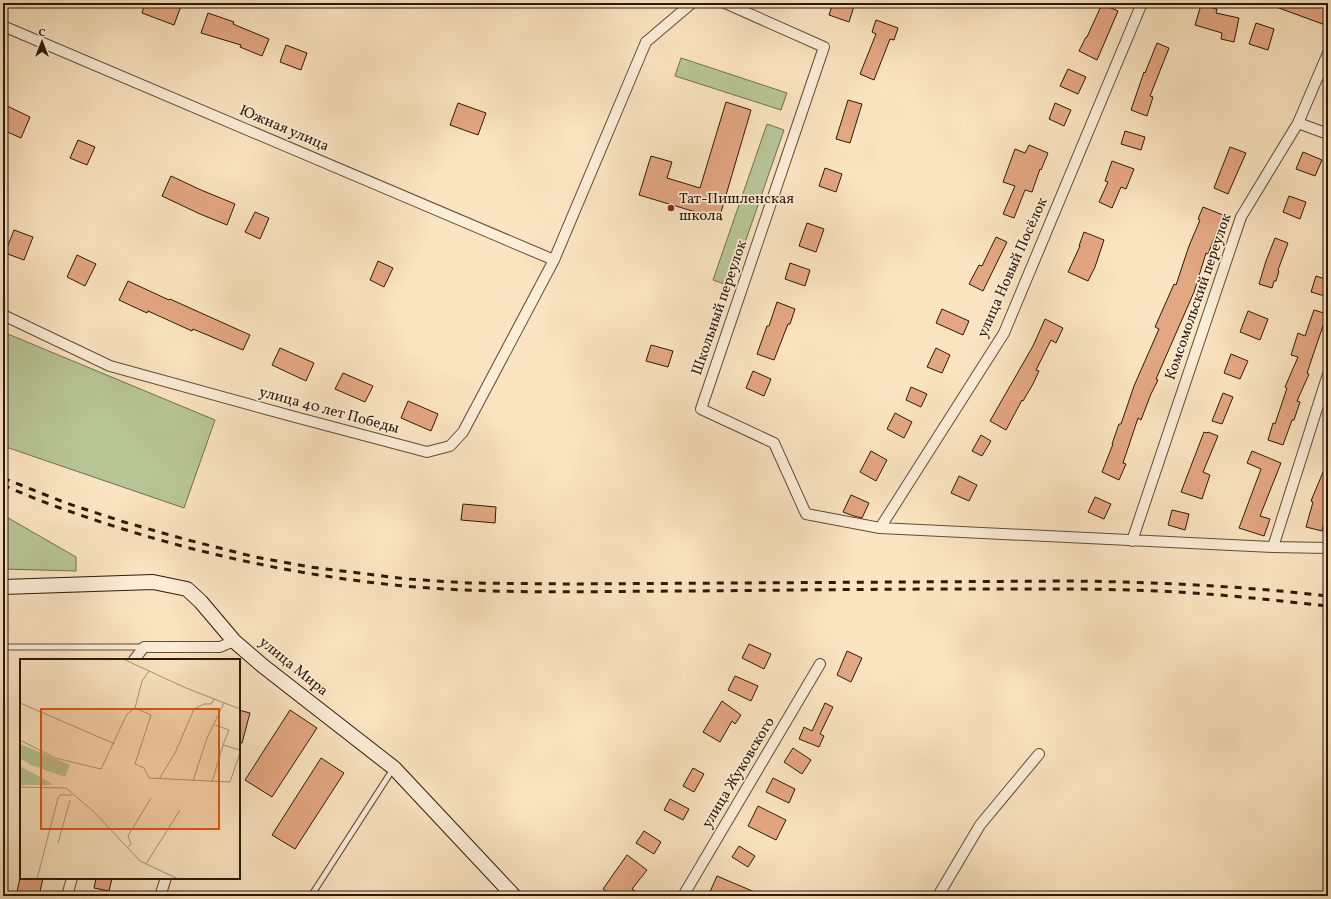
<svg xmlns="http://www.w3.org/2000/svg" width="1331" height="899" viewBox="0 0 1331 899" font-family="Vollkorn,serif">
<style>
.green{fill:#b8c597;stroke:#726f4f}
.building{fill:#e4a783;stroke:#2d1907}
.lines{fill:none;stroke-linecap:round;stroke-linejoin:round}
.lane-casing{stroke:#604c36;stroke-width:7}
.street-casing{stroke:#604c36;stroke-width:12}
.secondary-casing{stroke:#2d1907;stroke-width:16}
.lane{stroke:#fcedd7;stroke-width:5}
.street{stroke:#fcedd7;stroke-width:10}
.secondary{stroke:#fcedd7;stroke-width:14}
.rail{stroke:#2d1907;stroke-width:3;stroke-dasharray:7 7;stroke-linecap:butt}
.poi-dot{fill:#8f2418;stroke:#fcedd7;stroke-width:1.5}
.labels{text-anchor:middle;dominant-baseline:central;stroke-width:3.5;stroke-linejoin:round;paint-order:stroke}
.street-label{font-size:15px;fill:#2d1907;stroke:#fcedd7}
.poi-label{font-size:15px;fill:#2d1907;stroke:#fcedd7;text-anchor:start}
.inset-road{fill:none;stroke:#a99377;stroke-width:1}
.view{fill:#df560c;fill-opacity:0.15;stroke:#df560c;stroke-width:2}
.inset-edge{fill:none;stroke:#2d1907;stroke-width:2}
</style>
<rect width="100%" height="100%" fill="#fbe4c1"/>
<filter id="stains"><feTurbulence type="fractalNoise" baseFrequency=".005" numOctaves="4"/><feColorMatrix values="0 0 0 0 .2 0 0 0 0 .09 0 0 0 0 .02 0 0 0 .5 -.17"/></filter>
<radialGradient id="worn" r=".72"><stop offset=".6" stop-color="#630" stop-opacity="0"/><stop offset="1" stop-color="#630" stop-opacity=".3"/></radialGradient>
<!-- green -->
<path class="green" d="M 681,58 L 787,93 L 781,110 L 675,76 Z
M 767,124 L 784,130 L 730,286 L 713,280 Z
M 3,332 L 215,420 L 184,508 L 3,446 Z
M 3,515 L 76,557 L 76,571 L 3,569 Z"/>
<!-- building -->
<path class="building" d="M 145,3 L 173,3 L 181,6 L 174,25 L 142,13 Z
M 833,3 L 855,3 L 849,22 L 829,15 Z
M 1268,3 L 1328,3 L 1328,26 L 1268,4 Z
M 1102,4 L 1118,11 L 1097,60 L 1079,51 L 1086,37 L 1087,37 Z
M 1201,5 L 1217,9 L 1216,13 L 1239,18 L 1234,42 L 1221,39 L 1222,33 L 1195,25 Z
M 208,13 L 234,22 L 233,24 L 269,39 L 262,56 L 240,47 L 241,45 L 201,33 Z
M 876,20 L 898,28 L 894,40 L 890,39 L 874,80 L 860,74 L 876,34 L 872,32 Z
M 1256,23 L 1274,29 L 1268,50 L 1249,44 Z
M 1157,43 L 1169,48 L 1150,96 L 1153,97 L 1147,116 L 1131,110 L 1144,72 L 1145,73 Z
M 286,45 L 307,53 L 301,70 L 280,62 Z
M 1068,69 L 1086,77 L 1078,94 L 1060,86 Z
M 848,100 L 862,104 L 850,143 L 836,139 Z
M 726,102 L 751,110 L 719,219 L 639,195 L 651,156 L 672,162 L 667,178 L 700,188 Z
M 458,103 L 486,113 L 478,135 L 450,125 Z
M 1055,103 L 1071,110 L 1064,126 L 1049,119 Z
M 3,104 L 30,117 L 21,138 L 3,130 Z
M 1125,131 L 1145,137 L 1141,150 L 1121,144 Z
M 78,140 L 95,147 L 87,165 L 70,158 Z
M 1029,145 L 1048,153 L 1041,170 L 1040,169 L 1032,192 L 1025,190 L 1014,218 L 1003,214 L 1015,186 L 1003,182 L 1015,149 L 1025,153 Z
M 1230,147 L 1246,153 L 1228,194 L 1214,188 Z
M 1303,152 L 1322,160 L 1315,176 L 1296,169 Z
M 1112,161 L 1134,169 L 1126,189 L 1121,187 L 1112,208 L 1099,202 L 1108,182 L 1105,181 Z
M 825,168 L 842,174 L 836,192 L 819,186 Z
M 171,176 L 201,190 L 235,204 L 227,225 L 200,214 L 162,196 Z
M 1289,196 L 1306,202 L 1300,219 L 1283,212 Z
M 1203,207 L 1223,215 L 1208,254 L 1206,253 L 1194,292 L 1156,379 L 1158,380 L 1151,394 L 1141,420 L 1138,418 L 1123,463 L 1126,464 L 1119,480 L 1102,472 L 1113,444 L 1112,444 L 1119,424 L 1121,424 L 1134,386 L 1159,329 L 1155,327 L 1174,284 L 1176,285 L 1189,246 L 1200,220 L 1198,219 Z
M 255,212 L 269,218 L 260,239 L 245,232 Z
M 807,223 L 824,229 L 816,252 L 799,246 Z
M 14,230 L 33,237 L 24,260 L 5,253 Z
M 1084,232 L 1104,240 L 1095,267 L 1088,281 L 1068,272 L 1080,246 L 1079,246 Z
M 996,237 L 1007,242 L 983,291 L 969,284 L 979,265 L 982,266 Z
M 1275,238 L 1288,243 L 1278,270 L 1279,271 L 1276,281 L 1274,281 L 1272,288 L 1259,284 L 1266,261 Z
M 77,255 L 96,264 L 85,286 L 67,277 Z
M 378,261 L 393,268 L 384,287 L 370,280 Z
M 790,263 L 810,270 L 805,286 L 785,279 Z
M 1316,276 L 1328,280 L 1328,297 L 1311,292 Z
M 128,281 L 169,300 L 170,299 L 250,335 L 243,350 L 193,329 L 192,331 L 148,311 L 147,313 L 119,300 Z
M 777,302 L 795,309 L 790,324 L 788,324 L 774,360 L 757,354 L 767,326 L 769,326 Z
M 942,309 L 969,321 L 963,335 L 936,323 Z
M 1314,310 L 1327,314 L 1307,373 L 1309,374 L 1297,401 L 1300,402 L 1294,420 L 1292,420 L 1283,445 L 1268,440 L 1273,423 L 1275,424 L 1287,388 L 1285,387 L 1298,357 L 1291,355 L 1298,333 L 1305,336 Z
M 1248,311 L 1268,319 L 1260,340 L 1240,332 Z
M 1045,319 L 1063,328 L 1056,343 L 1051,340 L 1036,370 L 1039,371 L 1033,384 L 1023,401 L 1022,400 L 1006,430 L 990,421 L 1033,346 Z
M 651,345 L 673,351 L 668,367 L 646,361 Z
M 280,348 L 314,363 L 306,381 L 272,365 Z
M 936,348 L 950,355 L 942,373 L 927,367 Z
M 1231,354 L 1248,361 L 1240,379 L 1224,373 Z
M 753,371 L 771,379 L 764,396 L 746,388 Z
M 343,373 L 373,386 L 365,402 L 335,389 Z
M 911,387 L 927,394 L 921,407 L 906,400 Z
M 1223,393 L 1233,397 L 1222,424 L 1212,421 Z
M 408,401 L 438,414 L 431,431 L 401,418 Z
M 895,413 L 912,422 L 904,438 L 887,429 Z
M 1204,432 L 1207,433 L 1208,432 L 1218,436 L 1203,472 L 1210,475 L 1202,499 L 1181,492 Z
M 981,435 L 991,441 L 982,456 L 972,451 Z
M 871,451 L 887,460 L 876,481 L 860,472 Z
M 1252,451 L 1281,463 L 1260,516 L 1270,519 L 1264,536 L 1239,528 L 1261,469 L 1247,463 Z
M 1328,460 L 1328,504 L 1324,514 L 1326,514 L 1322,531 L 1306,527 L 1313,502 L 1311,501 Z
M 959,476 L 977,485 L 969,501 L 951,493 Z
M 851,495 L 869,503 L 862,518 L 854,516 L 843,512 Z
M 1095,497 L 1111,504 L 1104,519 L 1088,512 Z
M 463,504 L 496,507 L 495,523 L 461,520 Z
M 1172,510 L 1189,514 L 1185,530 L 1168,525 Z
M 749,644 L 771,654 L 764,669 L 742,658 Z
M 847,651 L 862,658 L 851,682 L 837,675 Z
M 735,676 L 758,686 L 751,701 L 728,690 Z
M 722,701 L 741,715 L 735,724 L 732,721 L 720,742 L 703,732 Z
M 825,703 L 833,707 L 820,734 L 824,736 L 819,747 L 799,739 L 804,727 L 812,731 Z
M 239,710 L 250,713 L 242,743 L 239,743 Z
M 290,710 L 317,728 L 272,797 L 245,780 Z
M 793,748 L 811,760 L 802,774 L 784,762 Z
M 321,758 L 344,773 L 295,849 L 272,835 Z
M 693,768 L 704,774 L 694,792 L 683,786 Z
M 773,778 L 795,789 L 789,803 L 766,792 Z
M 670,799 L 689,809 L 683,820 L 664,810 Z
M 758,806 L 786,820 L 776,840 L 748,826 Z
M 644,831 L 661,842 L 654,854 L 636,843 Z
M 739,846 L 755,856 L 748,867 L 732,857 Z
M 627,855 L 647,870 L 632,889 L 643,896 L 614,896 L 603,889 Z
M 717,876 L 764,896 L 714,896 L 709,894 Z
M 20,878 L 43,878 L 39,896 L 16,896 Z
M 96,878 L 112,878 L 109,891 L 94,888 Z"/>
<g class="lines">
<defs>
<path id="lane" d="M 3,647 L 143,647
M 311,896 L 393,769"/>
<path id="street" d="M 725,3 L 824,47 L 701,409 L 774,443 L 806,514 L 880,528 L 1273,547 L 1328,548
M 3,26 L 554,260
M 1298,123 L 1328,134
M 3,315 L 110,366 L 295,417 L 427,452 L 450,446 L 463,432 L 554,260 L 646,42 L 692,3
M 880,528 L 1004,333 L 1142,3
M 1132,541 L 1241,217 L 1298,123 L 1328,53
M 1273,547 L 1328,374
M 134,660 L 144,647 L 220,647 L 234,641
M 67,896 L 72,878
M 160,896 L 166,878
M 683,896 L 820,664
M 938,896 L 980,825 L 1039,754"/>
<path id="secondary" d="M 3,587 L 153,582 L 187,589 L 201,602 L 234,641 L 263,666 L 394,768 L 514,896"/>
</defs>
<!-- lane casing -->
<use href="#lane" class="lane-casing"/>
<!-- street casing -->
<use href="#street" class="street-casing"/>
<!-- secondary casing -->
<use href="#secondary" class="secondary-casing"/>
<!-- lane -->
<use href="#lane" class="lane"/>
<!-- street -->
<use href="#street" class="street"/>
<!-- secondary -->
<use href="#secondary" class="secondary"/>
<!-- rail -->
<path class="rail" d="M 3,478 L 66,503 L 124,522 L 184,539 L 255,557 L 310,567 L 407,579 L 468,583 L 569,584 L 1070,581 C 1156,582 1242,586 1328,596
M 3,485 C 24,494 45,503 66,510 C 161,544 260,568 360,581 C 471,596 584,591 696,591 C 790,590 884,589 979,589 C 1055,589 1132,588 1207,594 C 1248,597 1288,602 1328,606"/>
</g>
<!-- markers -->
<circle class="poi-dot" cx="671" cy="208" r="4"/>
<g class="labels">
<!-- street labels -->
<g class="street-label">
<text transform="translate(284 129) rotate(23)">Южная улица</text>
<text transform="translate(1013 268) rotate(-66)">улица Новый Посёлок</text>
<text transform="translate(1199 297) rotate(-71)">Комсомольский переулок</text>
<text transform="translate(720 308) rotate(-71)">Школьный переулок</text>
<text transform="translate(329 411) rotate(15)">улица 40 лет Победы</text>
<text transform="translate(293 667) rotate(39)">улица Мира</text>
<text transform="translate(739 773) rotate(-59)">улица Жуковского</text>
</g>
<!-- poi labels -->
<g class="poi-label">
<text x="679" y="199">Тат-Пишленская<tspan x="679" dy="17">школа</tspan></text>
</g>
</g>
<!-- overview -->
<g transform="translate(20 659)">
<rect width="220" height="220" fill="#fbe4c1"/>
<path d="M 0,85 L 50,106 L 45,118 L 11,106 L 0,99 ZM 0,107 L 31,124 L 31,126 L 0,126 Z" fill="#b8c597"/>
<path class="inset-road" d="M 103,0 L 166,29 L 220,50M 129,12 L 122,22 L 115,49 L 131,56 L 115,105 L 124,109 L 129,119 L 210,123 L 220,94M 0,44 L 95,85M 195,66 L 209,71 L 203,86 L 220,91M 0,81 L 35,99 L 81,110 L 107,55 L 115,49M 139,120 L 155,94 L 174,50 L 184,45 L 191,45 L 194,40M 173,122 L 187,79 L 204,44M 192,123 L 203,86M 0,128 L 46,129 L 74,153 L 120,202 L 158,220M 38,184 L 50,141M 107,189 L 111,185 L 108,177 L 131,139M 126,205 L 160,151M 17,220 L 38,139 L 40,136 L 52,136"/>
<path class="view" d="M 21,50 L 199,50 L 199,170 L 21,170 Z"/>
<rect width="220" height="220" class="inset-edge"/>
</g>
<!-- margin -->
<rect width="1331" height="899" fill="none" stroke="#fbe4c1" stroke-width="16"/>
<rect x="4" y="4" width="1323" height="891" fill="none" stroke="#2d1907" stroke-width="2"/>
<rect x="8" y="8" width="1315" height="883" fill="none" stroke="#2d1907"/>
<!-- north arrow -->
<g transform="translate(42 42)" stroke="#fcedd7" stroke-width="3" paint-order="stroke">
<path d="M0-3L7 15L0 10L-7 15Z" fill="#2d1907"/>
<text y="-6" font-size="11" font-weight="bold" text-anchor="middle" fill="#2d1907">С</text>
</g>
<rect width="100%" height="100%" filter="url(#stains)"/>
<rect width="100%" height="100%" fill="url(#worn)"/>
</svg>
